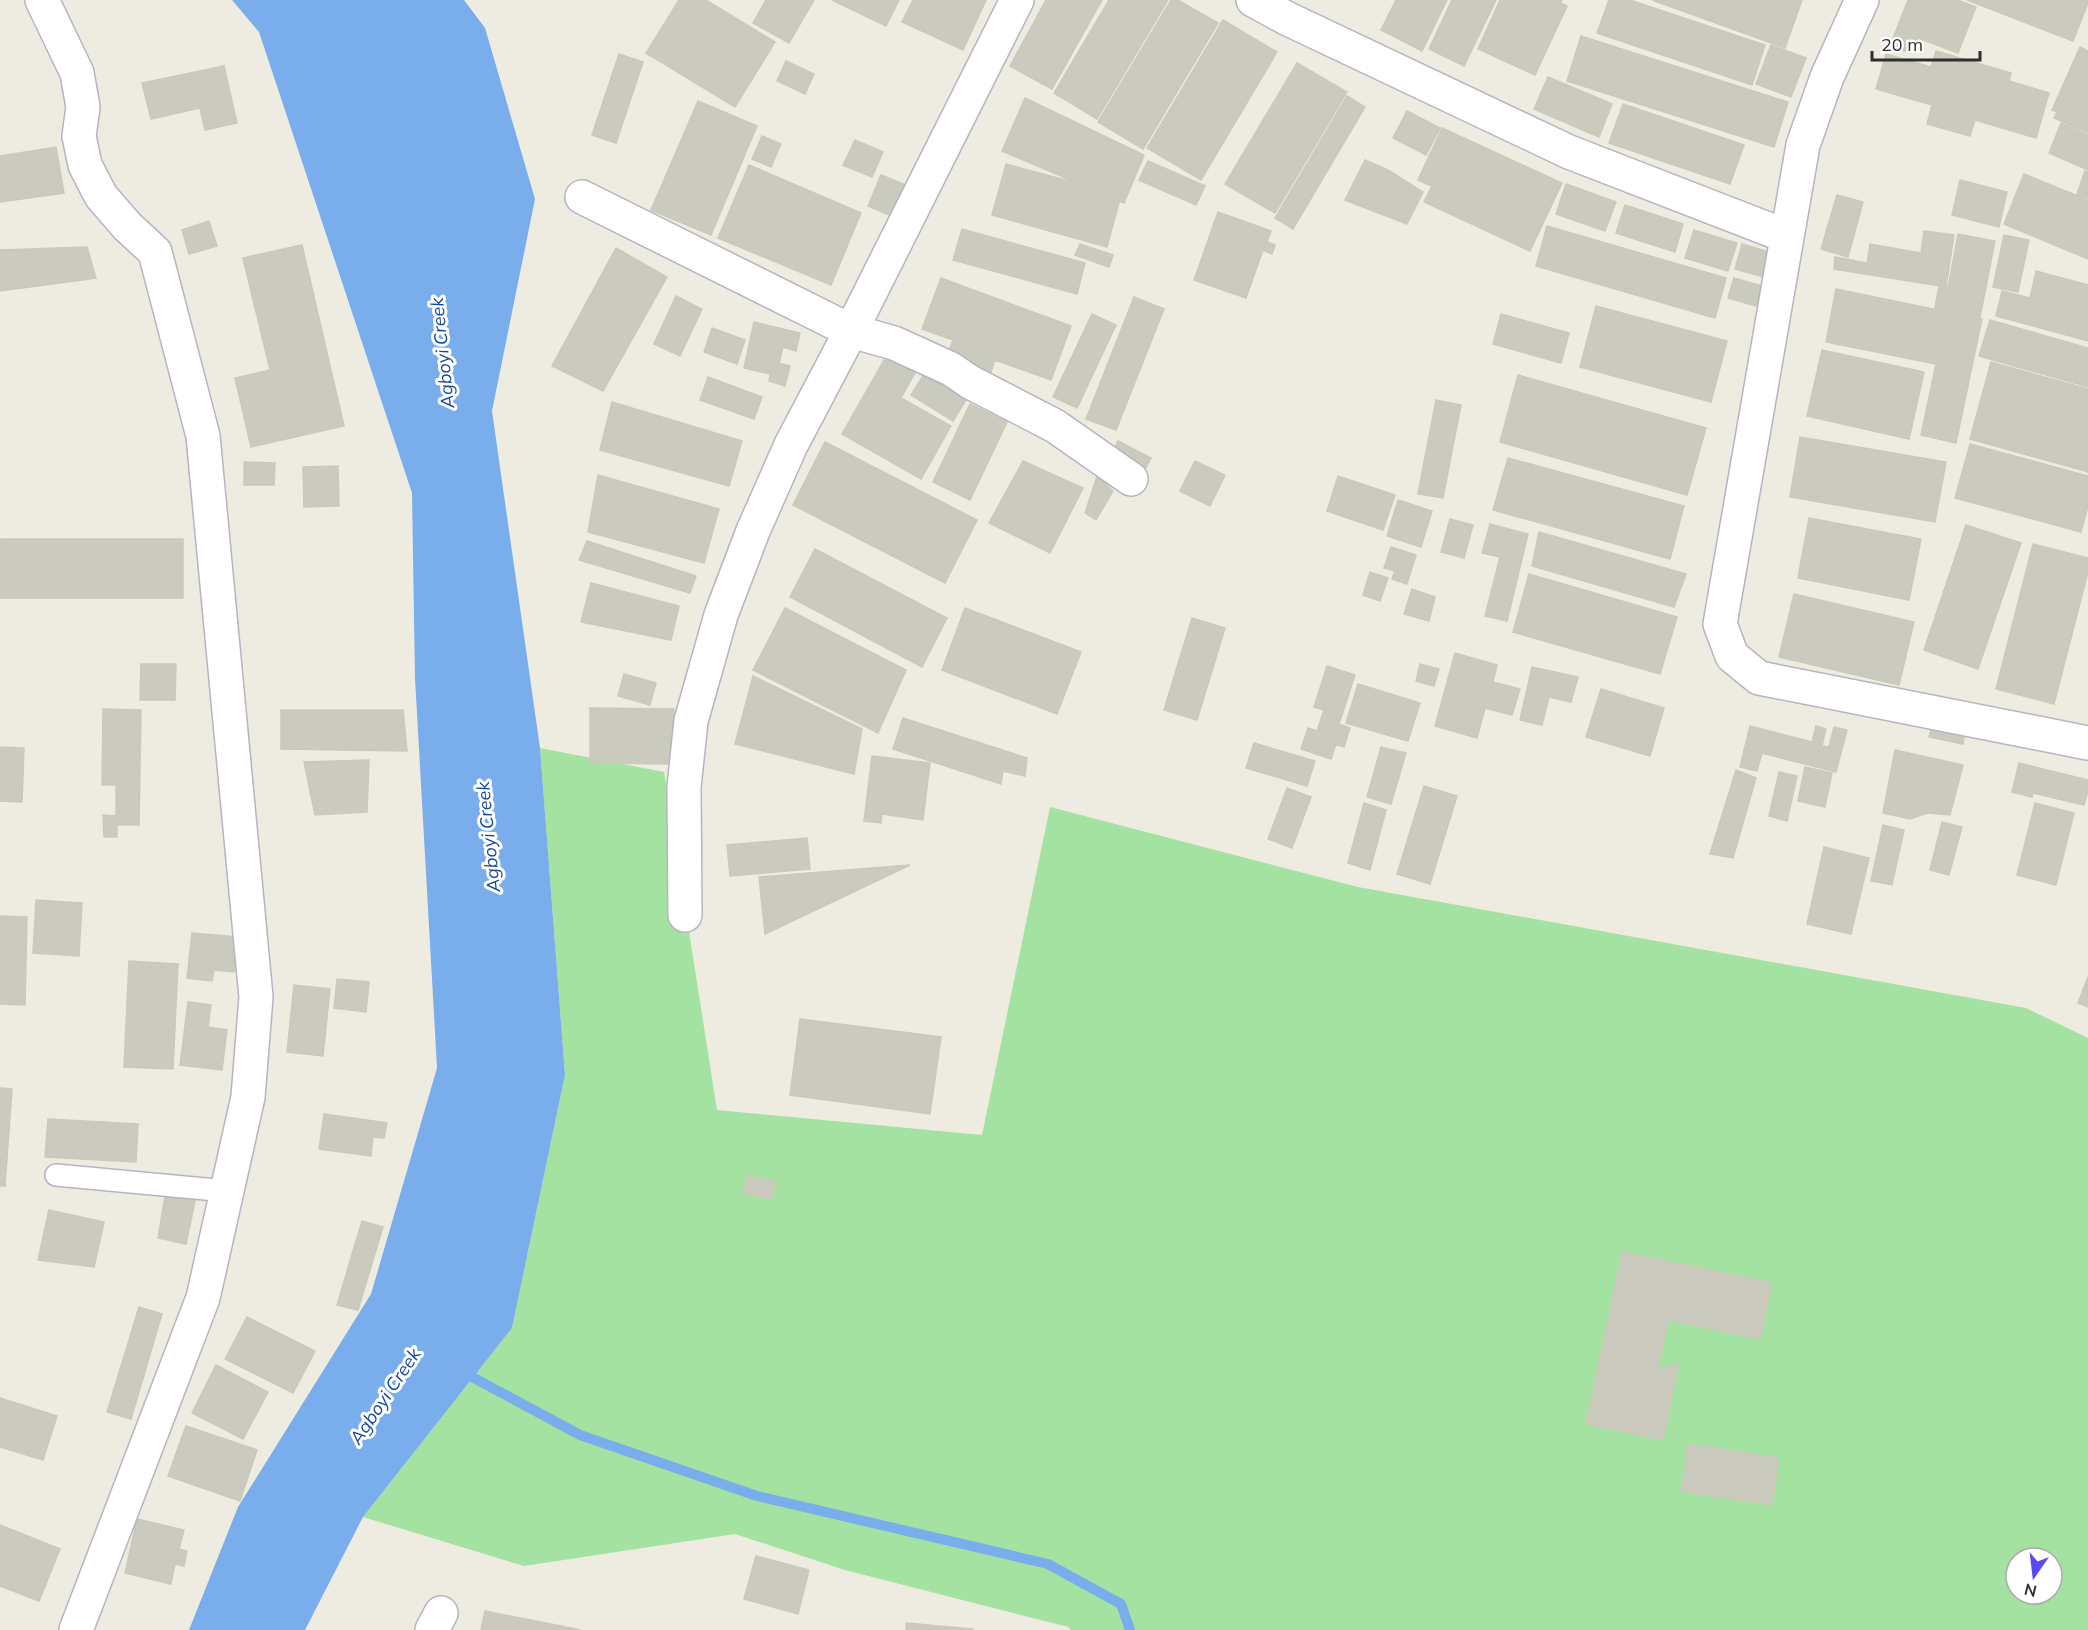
<svg xmlns="http://www.w3.org/2000/svg" width="2088" height="1630" viewBox="0 0 2088 1630" font-family="Mulish,sans-serif">
<style>
.green{fill:#a4e2a1;fill-rule:evenodd}
.water{fill:#7aadeb}
.lines{fill:none;stroke-linecap:round;stroke-linejoin:round}
.stream{stroke:#7aadeb;stroke-width:10}
.building{fill:#cacabf;stroke:#cac9ba;stroke-width:1.5}
.lane-casing{stroke:#b6b4c0;stroke-width:24}
.street-casing{stroke:#b6b4c0;stroke-width:36}
.lane{stroke:#fff;stroke-width:21}
.street{stroke:#fff;stroke-width:33}
.labels{text-anchor:middle;dominant-baseline:central;stroke-width:6;stroke-linejoin:round;paint-order:stroke}
.water-label{font-size:18px;font-style:italic;fill:#13469d;stroke:#fff}
</style>
<rect width="100%" height="100%" fill="#eeece1"/>
<!-- green -->
<path class="green" d="M 540,748 L 664,772 L 717,1110 L 982,1135 L 1050,807 L 1358,887 L 2026,1008 L 2088,1038 L 2088,1630 L 1071,1630 L 1068,1627 L 845,1570 L 735,1534 L 524,1566 L 363,1517 L 512,1328 L 565,1075 ZM 2016,1558 L 2052,1558 L 2052,1594 L 2016,1594 Z"/>
<!-- water -->
<path class="water" d="M 232,0 L 464,0 L 485,28 L 535,199 L 492,411 L 540,748 L 565,1075 L 512,1328 L 363,1517 L 305,1630 L 189,1630 L 238,1507 L 371,1294 L 437,1068 L 415,678 L 412,493 L 259,32 Z"/>
<g class="lines">
<!-- stream -->
<path class="stream" d="M 461,1371 L 580,1435 L 757,1496 L 1048,1564 L 1121,1604 L 1130,1630"/>
</g>
<!-- building -->
<path class="building" d="M 679,0 L 706,0 L 775,42 L 735,107 L 646,53 Z
M 766,0 L 814,0 L 789,43 L 753,23 Z
M 832,0 L 899,0 L 886,26 Z
M 913,0 L 986,0 L 963,50 L 902,22 Z
M 1046,0 L 1102,0 L 1052,89 L 1010,66 Z
M 1109,0 L 1168,0 L 1097,119 L 1054,93 Z
M 1171,0 L 1178,0 L 1218,23 L 1143,149 L 1098,122 Z
M 1396,0 L 1447,0 L 1422,51 L 1381,30 Z
M 1452,0 L 1496,0 L 1464,66 L 1429,49 Z
M 1500,0 L 1562,0 L 1561,3 L 1567,6 L 1535,75 L 1478,49 Z
M 1609,0 L 1630,0 L 1765,45 L 1752,85 L 1597,33 Z
M 1652,0 L 1802,0 L 1785,48 Z
M 1908,0 L 1957,0 L 1976,7 L 1958,53 L 1918,38 L 1911,53 L 1890,46 Z
M 1967,0 L 2088,0 L 2088,3 L 2073,41 Z
M 1223,20 L 1277,52 L 1201,180 L 1147,148 Z
M 1581,36 L 1788,102 L 1774,147 L 1567,81 Z
M 1771,45 L 1806,58 L 1791,97 L 1756,84 Z
M 2080,47 L 2088,51 L 2088,133 L 2054,118 L 2057,112 L 2052,110 Z
M 1936,51 L 2011,73 L 2009,81 L 2049,93 L 2036,138 L 1975,120 L 1970,136 L 1927,124 L 1932,105 L 1876,89 L 1886,54 L 1931,67 Z
M 619,54 L 643,62 L 616,143 L 592,135 Z
M 786,61 L 814,74 L 805,94 L 777,81 Z
M 1297,63 L 1347,92 L 1275,213 L 1225,184 Z
M 224,66 L 237,123 L 205,130 L 200,108 L 151,119 L 142,83 Z
M 1548,77 L 1612,104 L 1599,137 L 1534,109 Z
M 1347,96 L 1365,107 L 1293,229 L 1275,218 Z
M 1025,98 L 1144,155 L 1124,203 L 1002,151 Z
M 698,101 L 757,126 L 711,235 L 651,210 Z
M 1623,104 L 1744,145 L 1730,184 L 1609,143 Z
M 1407,111 L 1440,128 L 1426,155 L 1393,138 Z
M 2061,123 L 2088,135 L 2088,170 L 2049,153 Z
M 1442,128 L 1562,183 L 1530,251 L 1424,202 L 1432,186 L 1418,180 Z
M 762,136 L 781,144 L 771,167 L 752,159 Z
M 855,140 L 883,152 L 872,177 L 843,165 Z
M 56,147 L 64,193 L 0,202 L 0,156 Z
M 1365,160 L 1388,170 L 1423,192 L 1407,224 L 1345,200 Z
M 1148,161 L 1205,186 L 1196,205 L 1139,180 Z
M 1006,164 L 1121,195 L 1107,247 L 992,215 Z
M 749,165 L 861,213 L 831,285 L 718,238 Z
M 2085,171 L 2088,172 L 2088,198 L 2077,194 Z
M 2024,174 L 2088,200 L 2088,259 L 2004,224 Z
M 881,175 L 908,186 L 894,217 L 868,206 Z
M 1960,180 L 2007,192 L 1999,227 L 1952,215 Z
M 1566,184 L 1616,202 L 1605,231 L 1556,214 Z
M 1837,195 L 1863,202 L 1848,257 L 1821,249 Z
M 1625,205 L 1683,224 L 1675,252 L 1616,233 Z
M 1218,212 L 1271,231 L 1267,242 L 1275,245 L 1272,254 L 1263,250 L 1246,298 L 1194,280 Z
M 209,221 L 217,246 L 189,254 L 182,230 Z
M 1547,226 L 1726,278 L 1715,318 L 1536,266 Z
M 962,229 L 1085,263 L 1077,294 L 953,260 Z
M 1694,230 L 1737,243 L 1728,271 L 1685,258 Z
M 1924,231 L 1954,235 L 1946,287 L 1834,269 L 1835,257 L 1867,263 L 1870,244 L 1921,253 Z
M 1958,234 L 1995,241 L 1980,317 L 1935,308 L 1939,286 L 1948,288 Z
M 2004,235 L 2029,240 L 2018,292 L 1993,287 Z
M 1080,244 L 1113,255 L 1109,267 L 1075,255 Z
M 1742,244 L 1772,253 L 1764,277 L 1735,269 Z
M 302,245 L 344,426 L 251,447 L 235,378 L 270,370 L 243,258 Z
M 87,247 L 96,278 L 0,291 L 0,250 Z
M 616,248 L 667,277 L 603,391 L 552,366 Z
M 2036,271 L 2088,285 L 2088,341 L 1996,316 L 2002,291 L 2030,298 Z
M 941,278 L 1071,326 L 1051,380 L 995,360 L 991,372 L 947,356 L 953,340 L 922,329 Z
M 1734,278 L 1762,286 L 1756,306 L 1728,298 Z
M 1836,289 L 1982,319 L 1971,371 L 1826,342 Z
M 676,296 L 702,309 L 680,356 L 654,344 Z
M 1134,297 L 1164,309 L 1116,430 L 1086,419 Z
M 1596,306 L 1727,341 L 1711,402 L 1580,367 Z
M 1092,314 L 1116,325 L 1077,408 L 1053,397 Z
M 1501,314 L 1569,333 L 1561,363 L 1493,344 Z
M 1990,320 L 2088,348 L 2088,387 L 1979,356 Z
M 754,322 L 800,333 L 796,351 L 783,347 L 779,363 L 790,366 L 785,386 L 769,381 L 770,374 L 744,368 Z
M 712,328 L 745,340 L 737,364 L 704,352 Z
M 1822,350 L 1924,372 L 1909,439 L 1807,416 Z
M 887,355 L 916,371 L 901,398 L 951,426 L 921,479 L 842,434 Z
M 1991,362 L 2088,389 L 2088,472 L 1970,439 Z
M 1936,364 L 1971,371 L 1956,443 L 1921,435 Z
M 924,374 L 966,400 L 953,421 L 911,395 Z
M 1518,375 L 1706,428 L 1687,495 L 1500,442 Z
M 708,377 L 762,397 L 754,419 L 700,400 Z
M 1436,400 L 1461,405 L 1443,498 L 1418,494 Z
M 612,402 L 742,441 L 729,486 L 600,450 Z
M 970,404 L 1007,422 L 970,500 L 933,482 Z
M 1800,437 L 1946,462 L 1935,522 L 1790,497 Z
M 1118,441 L 1151,458 L 1142,475 L 1109,458 Z
M 825,442 L 977,520 L 945,583 L 793,505 Z
M 1970,444 L 2088,476 L 2088,506 L 2081,532 L 1955,498 Z
M 1508,458 L 1684,506 L 1670,559 L 1493,510 Z
M 1023,461 L 1083,488 L 1050,553 L 989,523 Z
M 1195,461 L 1225,475 L 1210,506 L 1180,491 Z
M 244,462 L 275,463 L 274,485 L 244,485 Z
M 338,466 L 339,506 L 304,507 L 303,467 Z
M 598,475 L 719,509 L 704,563 L 588,532 Z
M 1097,476 L 1113,491 L 1096,520 L 1085,513 Z
M 1338,476 L 1395,495 L 1383,530 L 1327,511 Z
M 1398,500 L 1432,511 L 1421,547 L 1387,536 Z
M 1809,518 L 1921,539 L 1909,600 L 1798,578 Z
M 1450,519 L 1473,525 L 1464,558 L 1441,552 Z
M 1490,524 L 1528,534 L 1507,621 L 1485,616 L 1500,557 L 1482,553 Z
M 1966,525 L 2021,543 L 1978,669 L 1924,650 Z
M 1539,532 L 1686,574 L 1674,607 L 1532,566 Z
M 0,539 L 183,539 L 183,598 L 0,598 Z
M 587,541 L 696,576 L 690,593 L 579,560 Z
M 2033,544 L 2088,558 L 2088,572 L 2054,704 L 1996,689 Z
M 1391,547 L 1416,555 L 1407,584 L 1392,579 L 1395,571 L 1384,568 Z
M 815,549 L 947,618 L 922,667 L 790,597 Z
M 1370,572 L 1388,578 L 1380,601 L 1363,595 Z
M 1529,574 L 1677,617 L 1660,674 L 1513,632 Z
M 591,583 L 679,606 L 671,640 L 581,622 Z
M 1412,589 L 1435,597 L 1429,621 L 1404,614 Z
M 1794,594 L 1914,622 L 1899,685 L 1779,657 Z
M 785,608 L 906,670 L 878,733 L 753,670 Z
M 965,608 L 1081,652 L 1057,714 L 942,670 Z
M 1192,618 L 1225,628 L 1197,720 L 1164,710 Z
M 1455,653 L 1497,665 L 1493,682 L 1520,689 L 1512,715 L 1485,708 L 1477,738 L 1435,726 Z
M 141,664 L 176,664 L 175,700 L 140,700 Z
M 1420,664 L 1439,669 L 1434,686 L 1416,681 Z
M 1327,666 L 1355,675 L 1339,724 L 1350,728 L 1344,747 L 1336,744 L 1331,759 L 1301,749 L 1308,728 L 1317,731 L 1324,710 L 1314,707 Z
M 1532,667 L 1578,677 L 1571,702 L 1549,697 L 1542,725 L 1520,720 Z
M 624,674 L 656,683 L 650,705 L 618,696 Z
M 753,676 L 862,729 L 854,774 L 735,744 Z
M 1358,684 L 1420,703 L 1408,741 L 1346,723 Z
M 1601,689 L 1664,708 L 1650,756 L 1586,737 Z
M 590,708 L 674,709 L 673,764 L 590,763 Z
M 103,709 L 141,710 L 139,825 L 117,825 L 117,837 L 104,837 L 103,815 L 116,816 L 116,785 L 102,785 Z
M 281,710 L 403,710 L 407,751 L 281,749 Z
M 903,718 L 1027,758 L 1025,776 L 1003,771 L 1001,784 L 893,749 Z
M 1934,718 L 1966,725 L 1963,744 L 1929,737 Z
M 1750,726 L 1812,742 L 1816,726 L 1826,729 L 1822,746 L 1829,747 L 1834,727 L 1847,730 L 1836,772 L 1762,753 L 1757,771 L 1740,767 Z
M 1254,743 L 1315,761 L 1307,786 L 1246,768 Z
M 0,747 L 24,748 L 22,802 L 0,801 Z
M 1381,747 L 1406,753 L 1391,804 L 1367,797 Z
M 1895,750 L 1963,765 L 1950,815 L 1927,813 L 1910,819 L 1883,813 Z
M 872,756 L 930,763 L 923,820 L 882,814 L 881,823 L 864,821 Z
M 369,760 L 367,812 L 315,815 L 304,762 Z
M 2019,763 L 2088,780 L 2088,790 L 2084,805 L 2033,793 L 2032,797 L 2012,792 Z
M 1805,767 L 1832,773 L 1825,807 L 1798,801 Z
M 1736,770 L 1756,778 L 1733,858 L 1710,854 Z
M 1779,772 L 1797,776 L 1787,821 L 1769,816 Z
M 1424,786 L 1457,796 L 1430,884 L 1397,874 Z
M 1287,788 L 1311,797 L 1292,848 L 1268,839 Z
M 1364,803 L 1386,810 L 1370,870 L 1348,863 Z
M 2035,803 L 2074,813 L 2056,885 L 2017,875 Z
M 1942,822 L 1962,827 L 1949,875 L 1930,870 Z
M 1883,825 L 1904,830 L 1892,885 L 1871,881 Z
M 807,838 L 810,869 L 730,876 L 727,845 Z
M 1824,847 L 1869,858 L 1851,934 L 1807,924 Z
M 910,865 L 765,934 L 759,877 Z
M 36,900 L 82,903 L 79,956 L 33,953 Z
M 0,916 L 27,917 L 25,1005 L 0,1004 Z
M 192,933 L 238,937 L 234,972 L 214,970 L 212,981 L 187,978 Z
M 129,961 L 178,964 L 173,1069 L 124,1067 Z
M 2088,977 L 2088,1007 L 2078,1003 Z
M 337,979 L 369,982 L 366,1012 L 334,1008 Z
M 294,985 L 330,989 L 323,1056 L 287,1052 Z
M 188,1002 L 211,1005 L 208,1027 L 227,1030 L 222,1070 L 180,1065 Z
M 800,1019 L 941,1037 L 930,1114 L 790,1095 Z
M 0,1088 L 12,1089 L 5,1186 L 0,1186 Z
M 324,1114 L 387,1123 L 384,1138 L 373,1137 L 371,1156 L 319,1149 Z
M 48,1119 L 138,1124 L 136,1162 L 45,1157 Z
M 747,1176 L 775,1181 L 772,1199 L 743,1193 Z
M 165,1196 L 195,1201 L 186,1244 L 158,1238 Z
M 49,1210 L 104,1222 L 94,1267 L 38,1260 Z
M 362,1221 L 383,1227 L 358,1310 L 337,1305 Z
M 1622,1252 L 1772,1283 L 1760,1339 L 1668,1320 L 1658,1370 L 1679,1363 L 1663,1440 L 1586,1424 Z
M 139,1307 L 162,1314 L 131,1419 L 107,1412 Z
M 247,1317 L 315,1351 L 293,1393 L 225,1359 Z
M 216,1365 L 268,1392 L 243,1439 L 192,1413 Z
M 0,1398 L 57,1416 L 43,1460 L 0,1447 Z
M 186,1426 L 257,1450 L 240,1501 L 168,1476 Z
M 1688,1444 L 1779,1458 L 1772,1505 L 1681,1491 Z
M 137,1519 L 184,1530 L 179,1549 L 187,1551 L 184,1566 L 175,1564 L 171,1584 L 125,1573 Z
M 0,1525 L 60,1549 L 39,1601 L 0,1586 Z
M 756,1556 L 809,1570 L 798,1614 L 744,1599 Z
M 485,1611 L 581,1630 L 481,1630 Z
M 906,1623 L 973,1629 L 972,1630 L 906,1630 Z"/>
<g class="lines">
<defs>
<path id="lane" d="M 56,1175 L 227,1191"/>
<path id="street" d="M 42,0 L 77,73 L 83,107 L 79,136 L 85,165 L 101,196 L 127,226 L 155,252 L 203,436 L 256,997 L 248,1097 L 203,1298 L 76,1630
M 1253,0 L 1286,18 L 1569,152 L 1786,236
M 1862,0 L 1827,77 L 1803,145 L 1720,624 L 1732,656 L 1759,678 L 2088,743
M 582,197 L 851,331 L 894,343 L 951,369 L 970,382 L 1055,426 L 1131,479
M 685,915 L 684,787 L 691,721 L 721,615 L 753,531 L 791,445 L 851,331 L 1017,0
M 432,1630 L 441,1613"/>
</defs>
<!-- lane casing -->
<use href="#lane" class="lane-casing"/>
<!-- street casing -->
<use href="#street" class="street-casing"/>
<!-- lane -->
<use href="#lane" class="lane"/>
<!-- street -->
<use href="#street" class="street"/>
</g>
<g class="labels">
<!-- water labels -->
<g class="water-label">
<text transform="translate(442 353) rotate(-96)">Agboyi Creek</text>
<text transform="translate(488 837) rotate(-96)">Agboyi Creek</text>
<text transform="translate(385 1396) rotate(-56)">Agboyi Creek</text>
</g>
</g>
<!-- north arrow -->
<g transform="translate(2034 1576) rotate(194)"><circle r="28" fill="#ffffff" stroke="#ababab" stroke-width="1.5"/>
<path d="M0-4.5L10 22L0 15L-10 22Z" fill="#5a49f4"/>
<text y="-9" font-size="16" font-weight="bold" text-anchor="middle" fill="#2e2e2e">N</text>
</g>
<!-- scale -->
<path d="M1872 51v9h108v-9" fill="none" stroke="#2e2e2e" stroke-width="3"/>
<text x="1881" y="51" font-size="18" fill="#2e2e2e" stroke="#ffffff" stroke-width="4.5" paint-order="stroke">20 m</text>
</svg>
